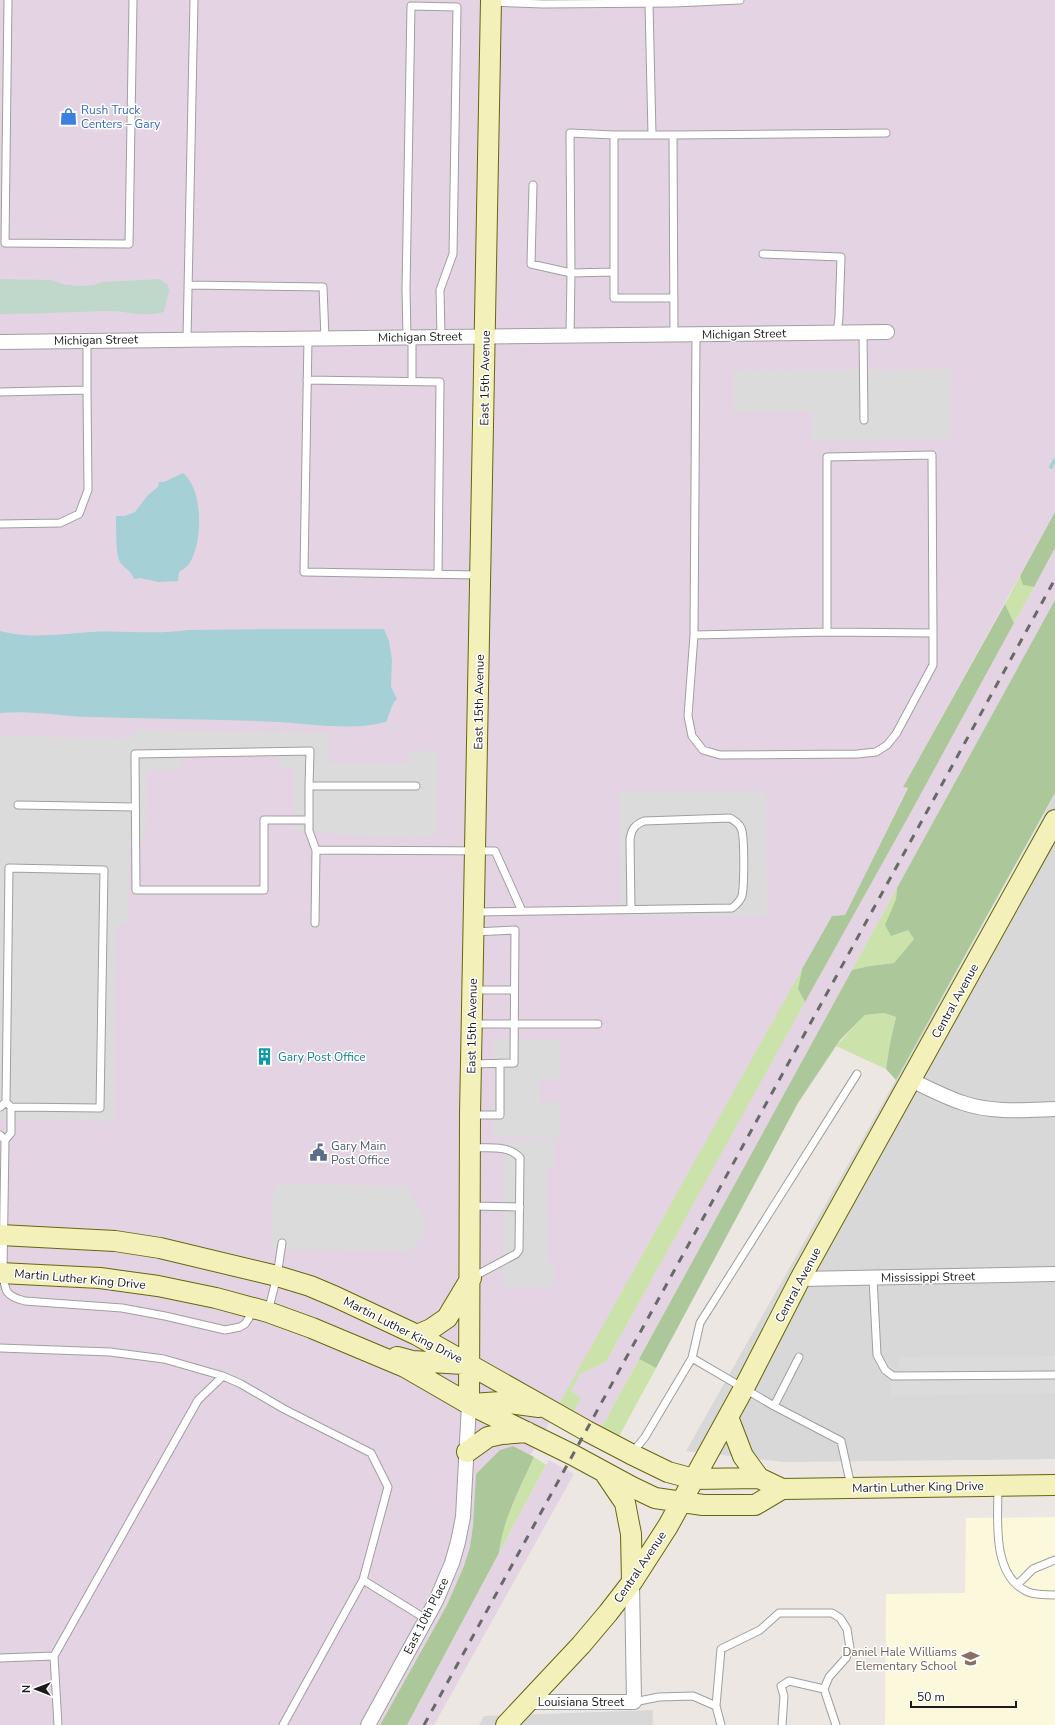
<svg xmlns="http://www.w3.org/2000/svg" width="1055" height="1725" viewBox="0 0 1055 1725" font-family="'Nunito Sans',sans-serif">
<style>
.residential{fill:#d9d8d8}
.industrial{fill:#e4d4e3}
.education{fill:#fbf8db}
.grass{fill:#cce2ab}
.forest{fill:#acc89a}
.wetland{fill:#c0d8cb}
.parking{fill:#dbdbdb}
.water{fill:#a5d0d6}
.lines{fill:none;stroke-linecap:round;stroke-linejoin:round}
.stream{stroke:#a5d0d6;stroke-width:4}
.lane-casing{stroke:#9f9f9f;stroke-width:9}
.street-casing{stroke:#9f9f9f;stroke-width:16}
.secondary-casing{stroke:#66660e;stroke-width:22}
.lane{stroke:#fff;stroke-width:7}
.street{stroke:#fff;stroke-width:14}
.secondary{stroke:#f3f0b9;stroke-width:20}
.rail{stroke:#696969;stroke-width:3;stroke-dasharray:8 8;stroke-linecap:butt}
.labels{text-anchor:middle;dominant-baseline:central;stroke-width:3;stroke-linejoin:round;paint-order:stroke}
.shop-label{font-size:12px;fill:#366cbe;stroke:#fff;text-anchor:start}
.street-label{font-size:12px;fill:#1b1b1b;stroke:#fff}
.culture-label{font-size:12px;fill:#0d838f;stroke:#fff;text-anchor:start}
.service-label{font-size:12px;fill:#4e5e75;stroke:#fff;text-anchor:start}
.education-label{font-size:12px;fill:#785e54;stroke:#fff;text-anchor:end}
</style>
<rect width="100%" height="100%" fill="#ece7e2"/>
<!-- residential -->
<path class="residential" d="M 1055,794 L 1055,1459 L 783,1462 L 686,1451 L 1010,878 Z
M 653,1710 L 653,1725 L 479,1725 L 484,1716 Z"/>
<!-- industrial -->
<path class="industrial" d="M 0,0 L 1055,0 L 1055,512 L 903,787 L 908,787 L 845,915 L 832,916 L 380,1725 L 0,1725 Z
M 1055,548 L 1055,600 L 601,1428 L 573,1413 L 570,1392 L 580,1373 L 606,1362 L 787,1033 L 911,812 Z
M 549,1460 L 574,1474 L 434,1725 L 407,1725 Z"/>
<!-- education -->
<path class="education" d="M 1055,1517 L 1055,1725 L 885,1725 L 886,1594 L 965,1593 L 966,1518 Z"/>
<!-- grass -->
<path class="grass" d="M 1020,576 L 1023,585 L 1034,587 L 1014,623 L 1005,604 Z
M 897,888 L 896,899 L 885,925 L 908,930 L 914,939 L 894,963 L 869,966 L 852,970 Z
M 802,969 L 798,989 L 805,1002 L 606,1362 L 580,1374 L 571,1391 L 581,1398 L 573,1413 L 559,1404 Z
M 884,1013 L 896,1017 L 890,1043 L 886,1069 L 836,1046 L 865,1015 Z
M 639,1359 L 656,1368 L 618,1438 L 601,1428 Z
M 534,1457 L 546,1465 L 499,1553 C 503,1519 520,1488 534,1457 Z"/>
<!-- forest -->
<path class="forest" d="M 1055,512 L 1055,548 L 1034,587 L 1023,585 L 1020,576 Z
M 1055,600 L 1055,793 L 896,1080 L 886,1069 L 890,1043 L 896,1017 L 884,1013 L 865,1015 L 840,1040 L 798,1103 L 656,1368 L 639,1359 L 852,970 L 869,966 L 894,963 L 914,939 L 908,930 L 891,936 L 885,925 L 896,899 L 897,888 Z
M 1005,604 L 1014,623 L 911,812 L 805,1002 L 798,989 L 802,969 L 832,916 L 845,915 L 908,788 L 903,787 Z
M 513,1446 L 534,1457 C 520,1488 503,1519 499,1553 L 407,1725 L 380,1725 L 447,1605 L 464,1566 L 470,1547 L 473,1526 L 476,1474 L 500,1450 Z"/>
<!-- wetland -->
<path class="wetland" d="M 0,279 L 51,280 L 66,285 L 83,286 L 95,285 L 102,282 L 160,279 L 168,285 L 169,291 L 164,312 C 142,318 126,310 104,311 C 69,312 35,314 0,314 Z"/>
<!-- parking -->
<path class="parking" d="M 951,369 L 950,439 L 812,441 L 812,411 L 734,412 L 733,371 Z
M 134,730 L 329,733 L 328,763 L 408,764 L 409,751 L 438,751 L 437,834 L 417,838 L 344,835 L 320,831 L 294,831 L 294,767 L 279,767 L 278,757 L 182,757 L 182,770 L 147,770 L 145,840 L 130,840 L 128,922 L 121,923 L 116,930 L 114,1121 L 0,1120 L 1,736 L 133,739 Z
M 619,791 L 766,791 L 767,916 L 621,916 Z
M 494,1040 L 560,1041 L 560,1080 L 540,1080 L 539,1102 L 560,1103 L 559,1138 L 493,1137 Z
M 503,1141 L 554,1141 L 554,1168 L 547,1168 L 548,1262 L 554,1263 L 554,1287 L 503,1288 Z
M 275,1184 L 410,1186 L 410,1197 L 413,1197 L 413,1204 L 419,1208 L 425,1220 L 424,1234 L 417,1245 L 407,1250 L 401,1251 L 271,1249 L 272,1193 L 275,1193 Z
M 1055,1356 L 1055,1393 L 890,1396 L 890,1382 L 898,1368 L 898,1357 Z"/>
<!-- water -->
<path class="water" d="M 183,473 C 204,490 203,543 189,564 C 187,567 182,570 179,572 L 178,581 L 158,582 L 140,578 L 134,579 C 131,569 122,568 119,560 C 116,553 116,524 116,516 L 125,516 L 135,512 L 148,495 L 158,487 L 159,482 L 164,482 Z
M 288,629 L 384,629 L 389,641 L 392,660 L 391,687 L 397,699 C 391,704 390,714 386,722 C 353,731 312,724 278,722 C 215,719 153,719 90,717 C 59,716 31,710 0,713 L 0,631 C 30,639 62,634 92,632 C 124,630 156,635 188,630 Z"/>
<g class="lines">
<!-- stream -->
<path class="stream" d="M 1051,467 L 1055,460"/>
<defs>
<path id="lane" d="M 8,0 L 5,243 L 129,244 L 133,0
M 491,2 L 543,4 L 674,3 L 740,0
M 649,3 L 652,135
M 673,135 L 614,135 L 614,298 L 674,298
M 533,185 L 531,264 L 571,273 L 570,336
M 763,254 L 841,257 L 839,317 L 837,333
M 614,272 L 571,273 L 570,133 L 614,135
M 188,285 L 323,287 L 325,338
M 863,333 L 864,420
M 696,334 L 694,635 L 827,632 L 827,457 L 932,455 L 933,633 L 827,632
M 674,335 L 673,135 L 886,133
M 407,337 L 406,289 L 411,6 L 457,7 L 453,254 L 440,290 L 441,337
M 308,338 L 304,572 L 478,575
M 187,339 L 194,0
M 307,380 L 440,382 L 438,574
M 412,381 L 412,337
M 0,392 L 87,390 L 87,341
M 0,524 L 60,523 L 79,514 L 88,490 L 87,390
M 694,635 L 688,716 L 692,736 L 703,750 L 720,755 L 857,754 L 876,752 L 887,745 L 896,734 L 933,665 L 933,633
M 309,786 L 309,831 L 316,850
M 18,805 L 135,807
M 309,820 L 264,820 L 264,890 L 136,890 L 135,754 L 310,751 L 309,786 L 416,786
M 475,912 L 732,908 C 736,905 740,901 742,896 C 744,887 745,836 741,828 C 739,823 735,821 730,818 L 644,821 C 635,825 632,828 630,839 L 631,909
M 315,923 L 316,850 L 495,851 L 522,911
M 475,990 L 514,990
M 474,1024 L 598,1024
M 472,1064 L 514,1063 L 515,930 L 474,932
M 0,1107 L 6,1102 L 9,868 L 104,870 L 100,1108 L 11,1107 L 6,1102
M 472,1115 L 500,1115 L 500,1063
M 0,1135 L 5,1140 L 3,1273 C 5,1291 5,1296 25,1301 L 122,1308 L 165,1316 L 225,1330 L 240,1327 L 245,1324 L 249,1318 L 251,1309
M 5,1140 L 11,1133 L 11,1107
M 472,1148 C 487,1148 510,1145 520,1158 L 519,1250 L 516,1254 L 473,1277
M 471,1206 L 520,1207
M 873,1278 L 877,1355 L 885,1370 L 893,1376 L 1055,1375
M 268,1312 L 277,1276 L 282,1243
M 0,1348 L 110,1352 L 164,1359 L 223,1376
M 692,1358 L 774,1406 L 841,1441 L 851,1486
M 774,1406 L 799,1357
M 632,1453 L 645,1437 L 692,1358 L 700,1323 L 857,1074
M 998,1486 C 998,1519 991,1576 1028,1592 C 1036,1595 1046,1595 1055,1595
M 1018,1584 L 1033,1569 L 1055,1560
M 0,1658 L 54,1656
M 634,1702 L 659,1697 L 693,1696 L 716,1706
M 58,1725 L 54,1656 L 198,1400 L 223,1376 L 241,1384 L 284,1409 L 371,1453 L 388,1487 L 363,1580 L 426,1619
M 283,1725 L 363,1580
M 721,1725 L 716,1706 L 721,1649 L 760,1630 L 779,1613 L 832,1613 L 840,1618 L 847,1629 L 850,1648 L 846,1658 L 829,1677 L 824,1689 L 836,1725
M 782,1725 L 784,1696 L 781,1686 L 789,1681 L 824,1689"/>
<path id="street" d="M 0,342 L 887,332
M 911,1080 C 928,1088 945,1097 963,1103 C 992,1113 1025,1110 1055,1109
M 800,1279 L 1055,1274
M 528,1702 L 634,1702 L 632,1582
M 368,1725 L 436,1601 L 452,1563 L 458,1542 L 463,1517 L 469,1404"/>
<path id="secondary" d="M 0,1235 L 115,1241 L 160,1248 L 277,1276 L 310,1286 L 336,1297 L 417,1335 L 587,1431 L 631,1454 L 668,1472 L 694,1479 L 759,1478 L 782,1489 L 1055,1485
M 0,1273 L 100,1278 L 158,1286 L 216,1298 L 268,1312 L 312,1328 L 405,1367 L 469,1404 L 573,1455 L 632,1487 L 655,1498 L 703,1505 L 755,1505 L 782,1489
M 417,1335 L 431,1329 L 447,1318 L 471,1278
M 397,1357 L 412,1361 L 464,1364
M 469,1404 L 470,1115 L 491,0
M 471,1404 L 501,1402 L 539,1407
M 728,1417 L 743,1456 L 759,1478
M 467,1452 L 488,1437 L 502,1434 L 527,1432
M 606,1475 L 625,1503 L 631,1534 L 632,1582
M 506,1725 L 581,1645 L 608,1613 L 632,1582 L 668,1526 L 744,1388 L 800,1279 L 1055,820"/>
</defs>
<!-- lane casing -->
<use href="#lane" class="lane-casing"/>
<!-- street casing -->
<use href="#street" class="street-casing"/>
<!-- secondary casing -->
<use href="#secondary" class="secondary-casing"/>
<!-- lane -->
<use href="#lane" class="lane"/>
<!-- street -->
<use href="#street" class="street"/>
<!-- secondary -->
<use href="#secondary" class="secondary"/>
<!-- rail -->
<path class="rail" d="M 424,1725 L 1055,579"/>
</g>
<!-- icons -->
<defs>
<symbol id="shop-bare" viewBox="-9 -9 18 18"><path d="M-5-2.5h2.3a2.7 3.5 0 0 1 5.4 0H5L5.5 6h-11ZM-1.5-2.5h3a1.5 2.3 0 0 0-3 0Z" fill="#3f7fe0" stroke="#fff" stroke-width="2.5" paint-order="stroke"/></symbol>
<symbol id="building-bare" viewBox="-9 -9 18 18"><path d="M-4-6H4V6H1V3H-1V6H-4ZM-2.5-4.3h1.7v1.8h-1.7ZM.8-4.3h1.7v1.8H.8ZM-2.5-1h1.7V.8h-1.7ZM.8-1h1.7V.8H.8Z" fill="#0f9aa8" stroke="#fff" stroke-width="2.5" paint-order="stroke"/></symbol>
<symbol id="civic-bare" viewBox="-9 -9 18 18"><path d="M-.6-6.5H3V-4.5H.6V-3L4-1V1h2V6H-6V1h2V-1L-.6-3ZM-1.2 2.5V6h2.4V2.5Z" fill="#5c6f8a" stroke="#fff" stroke-width="2.5" paint-order="stroke"/></symbol>
<symbol id="school-bare" viewBox="-9 -9 18 18"><path d="M0-5L7-2L0 1L-7-2ZM-4 1L0 2.5L4 1V4Q0 6-4 4Z" fill="#8d6e63" stroke="#fff" stroke-width="2.5" paint-order="stroke"/></symbol>
</defs>
<g fill-rule="evenodd">
<use href="#shop-bare" x="56" y="104" width="25" height="25"/>
<use href="#building-bare" x="252" y="1044" width="25" height="25"/>
<use href="#civic-bare" x="306" y="1140" width="25" height="25"/>
<use href="#school-bare" x="958" y="1646" width="25" height="25"/>
</g>
<g class="labels">
<!-- shop labels -->
<g class="shop-label">
<text x="81" y="110">Rush Truck<tspan x="81" dy="14">Centers – Gary</tspan></text>
</g>
<!-- street labels -->
<g class="street-label">
<text transform="translate(744 334) rotate(-1)">Michigan Street</text>
<text transform="translate(420 337) rotate(-1)">Michigan Street</text>
<text transform="translate(96 340) rotate(-1)">Michigan Street</text>
<text transform="translate(485 378) rotate(-89)">East 15th Avenue</text>
<text transform="translate(479 702) rotate(-89)">East 15th Avenue</text>
<text transform="translate(955 1001) rotate(-61)">Central Avenue</text>
<text transform="translate(472 1026) rotate(-89)">East 15th Avenue</text>
<text transform="translate(928 1277) rotate(-1)">Mississippi Street</text>
<text transform="translate(80 1279) rotate(5)">Martin Luther King Drive</text>
<text transform="translate(798 1285) rotate(-62)">Central Avenue</text>
<text transform="translate(403 1330) rotate(27)">Martin Luther King Drive</text>
<text transform="translate(918 1487) rotate(-1)">Martin Luther King Drive</text>
<text transform="translate(640 1567) rotate(-56)">Central Avenue</text>
<text transform="translate(426 1616) rotate(-63)">East 10th Place</text>
<text x="581" y="1702">Louisiana Street</text>
</g>
<!-- culture labels -->
<g class="culture-label">
<text x="278" y="1057">Gary Post Office</text>
</g>
<!-- service labels -->
<g class="service-label">
<text x="331" y="1146">Gary Main<tspan x="331" dy="14">Post Office</tspan></text>
</g>
<!-- education labels -->
<g class="education-label">
<text x="957" y="1652">Daniel Hale Williams<tspan x="957" dy="14">Elementary School</tspan></text>
</g>
</g>
<!-- north arrow -->
<g transform="translate(36 1689) rotate(270)" stroke="#ffffff" stroke-width="3" paint-order="stroke">
<path d="M0-3L7 15L0 10L-7 15Z" fill="#1b1b1b"/>
<text y="-6" font-size="11" font-weight="bold" text-anchor="middle" fill="#1b1b1b">N</text>
</g>
<!-- scale -->
<path d="M911 1701v6h105v-6" fill="none" stroke="#1b1b1b" stroke-width="2"/>
<text x="917" y="1701" font-size="12" fill="#1b1b1b" stroke="#ffffff" stroke-width="3" paint-order="stroke">50 m</text>
</svg>
